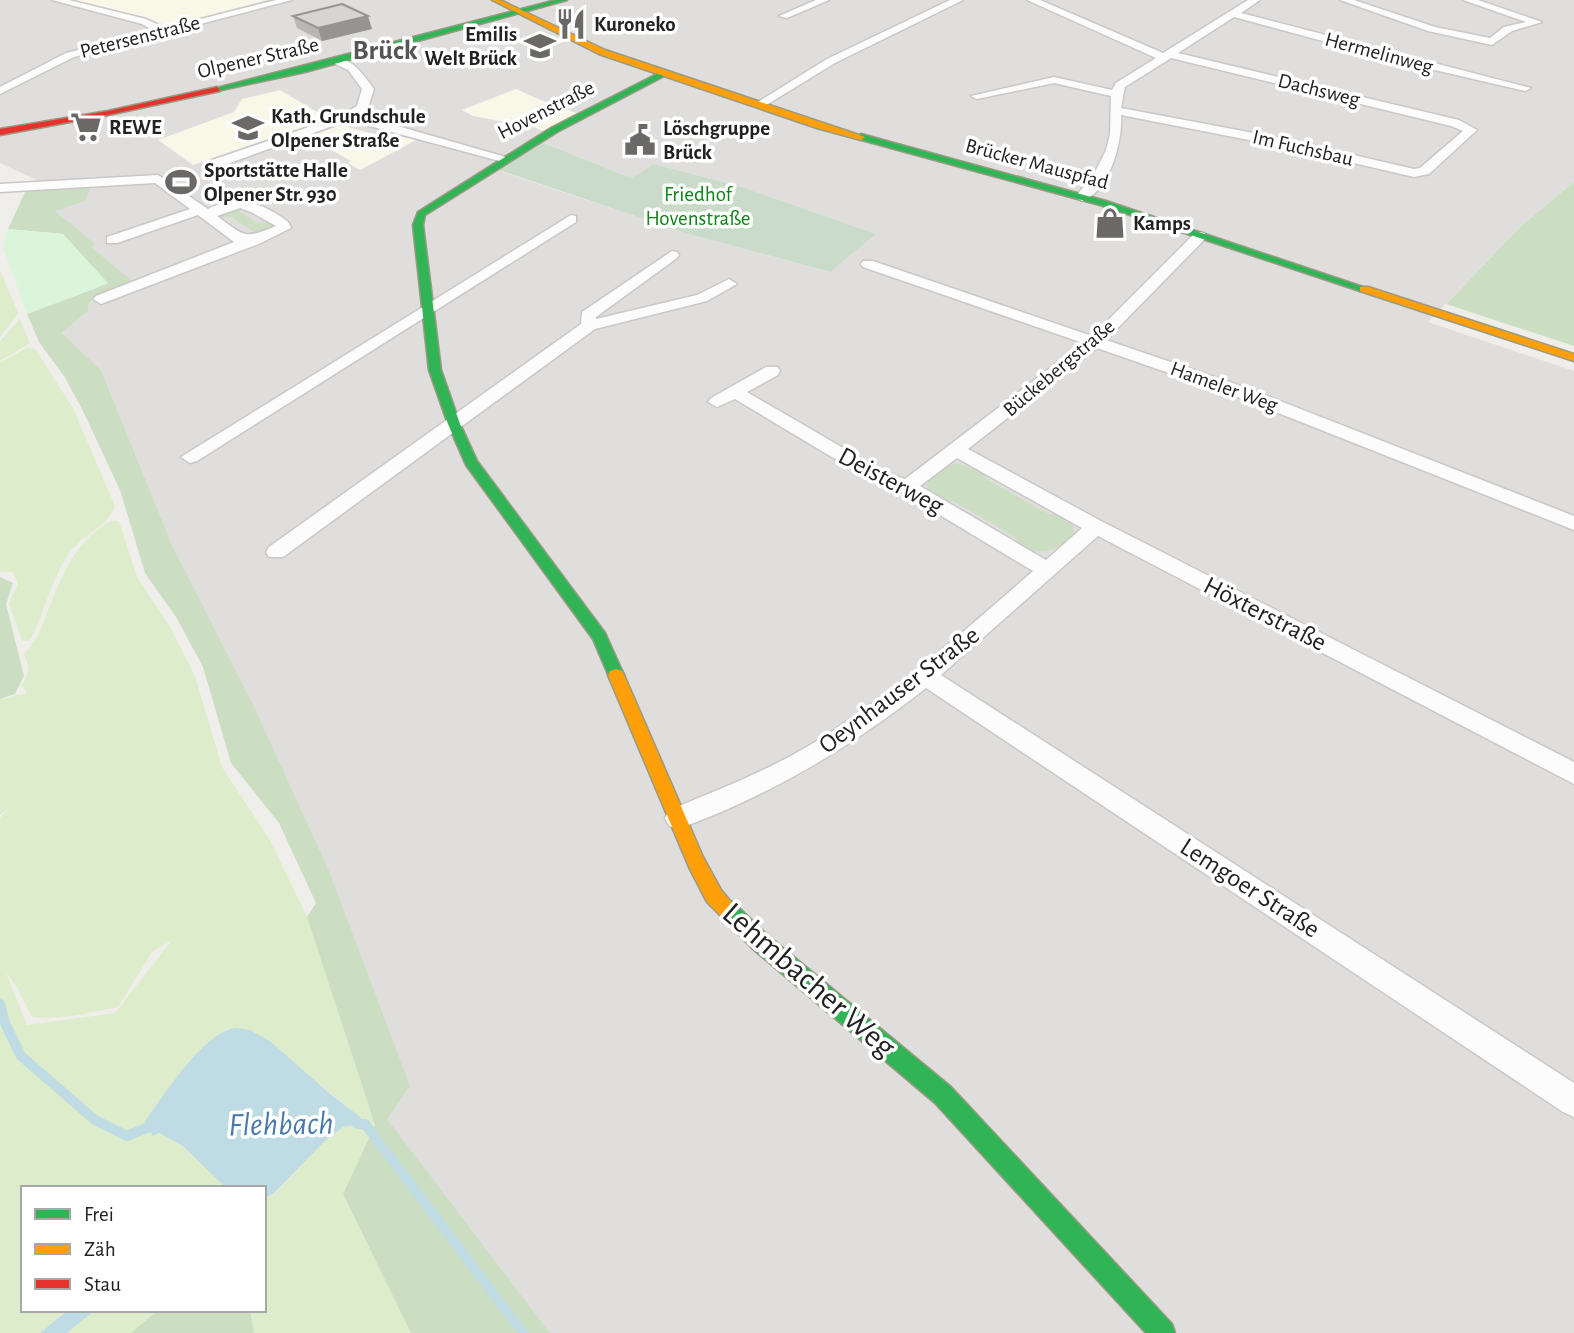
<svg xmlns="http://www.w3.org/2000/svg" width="1574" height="1333" viewBox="0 0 1574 1333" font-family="'Alegreya Sans',sans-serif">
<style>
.residential{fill:#dfdedc;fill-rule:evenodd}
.education{fill:#f8f7e8}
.grass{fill:#ddeccb;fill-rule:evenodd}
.forest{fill:#cbdec1}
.cemetery{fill:#cadbca}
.park{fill:#daf5da}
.water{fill:#bfdbe3}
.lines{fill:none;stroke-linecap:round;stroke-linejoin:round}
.stream{stroke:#bfdbe3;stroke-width:10}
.street-casing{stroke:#c9c8c7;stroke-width:3}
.fast-casing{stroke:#999a82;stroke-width:3}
.slow-casing{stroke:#999a82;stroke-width:3}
.jam-casing{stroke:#999a82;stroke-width:3}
.street{fill:#fdfcfc;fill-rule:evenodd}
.fast{fill:#30b455;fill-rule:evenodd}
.slow{fill:#ff9f0a;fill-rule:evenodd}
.jam{fill:#e5322d;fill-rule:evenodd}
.wall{fill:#b9b6b5}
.shaded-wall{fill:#969493}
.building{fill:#d7d4d2;stroke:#969493;stroke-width:2}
.labels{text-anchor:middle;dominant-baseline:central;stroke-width:7;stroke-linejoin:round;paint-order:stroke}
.far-poi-label{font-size:21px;font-weight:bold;fill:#222;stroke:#fff;text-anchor:start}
.far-street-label{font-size:21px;fill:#222;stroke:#fff}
.far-park-label{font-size:21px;fill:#0c8416;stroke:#fff}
.street-label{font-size:26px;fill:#222;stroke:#fff}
.far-district-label{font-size:28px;font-weight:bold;fill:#555;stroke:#fff}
.near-street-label{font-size:32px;fill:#222;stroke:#fff}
.near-water-label{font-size:33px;font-style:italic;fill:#4a7aab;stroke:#fff}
</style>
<rect width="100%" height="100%" fill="#f0eeeb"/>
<!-- residential -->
<path class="residential" d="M 0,0 L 1574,0 L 1574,182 L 1521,226 L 1428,322 L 1574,371 L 1574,1333 L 550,1333 L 386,1119 L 410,1086 L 203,608 L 173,547 L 101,370 L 62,333 L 89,310 L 88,304 L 99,297 L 90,246 L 94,245 L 54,210 L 60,182 L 39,181 L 0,163 ZM 545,143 L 631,178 L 654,164 L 742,187 L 876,234 L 829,272 L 682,232 L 500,171 Z"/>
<!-- education -->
<path class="education" d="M 72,0 L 267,0 L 167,27 L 151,19 Z
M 516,89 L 536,98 L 576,113 L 543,131 L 525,123 L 521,125 L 473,116 L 462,110 Z
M 280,90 L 329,119 L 193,165 L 158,140 L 234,112 L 242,99 Z
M 340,125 L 381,136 L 399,136 L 416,140 L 360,170 L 348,163 L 351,161 L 308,137 Z"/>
<!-- grass -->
<path class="grass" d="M 0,270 L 18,313 L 0,337 Z
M 20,319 L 30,343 L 0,361 L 0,341 Z
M 28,347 L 35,349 L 73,408 L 115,506 C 109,526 82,535 70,552 C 53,576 46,606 34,633 L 29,641 L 22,641 L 9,603 L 18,584 L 13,572 L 0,572 L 0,363 Z
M 111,521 L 118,521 L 120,524 L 137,577 L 170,627 L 195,676 L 222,767 L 270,840 L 307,917 L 375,1125 L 343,1194 L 411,1333 L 254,1333 L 250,1310 L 264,1310 L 264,1198 L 275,1193 L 325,1141 L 343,1127 L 364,1124 C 346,1096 260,1049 228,1029 C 191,1050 171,1092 149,1127 L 153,1135 L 159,1133 L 183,1146 L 226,1188 L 23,1188 L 23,1310 L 68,1310 L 40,1333 L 0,1333 L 0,818 L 11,806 L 0,815 L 0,699 L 27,693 L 22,685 C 29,673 31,667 23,654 C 36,644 41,628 47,613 C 62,576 74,541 111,521 ZM 172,940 L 115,1013 L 27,1025 L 6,973 L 17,987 L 32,1017 C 62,1020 89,1013 118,1007 L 152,952 Z
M 95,1310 L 158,1310 L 131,1333 L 67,1333 Z"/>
<!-- forest -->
<path class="forest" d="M 1574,182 L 1574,346 L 1446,304 L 1521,226 Z
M 91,187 L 85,201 L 55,211 L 95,244 L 91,247 L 136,284 L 92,300 L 88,304 L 89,310 L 62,333 L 101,370 L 173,547 L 255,709 L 329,871 L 410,1086 L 387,1119 L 550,1333 L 411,1333 L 343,1194 L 375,1125 L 307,917 L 316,903 L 279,823 L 231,763 L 203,667 L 176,617 L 145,573 L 120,490 L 82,409 L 64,376 L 39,342 L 27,314 L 107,284 L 63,234 L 8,229 L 26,190 Z
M 234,207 L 251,208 L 239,211 L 257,223 L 274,222 L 278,227 L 257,234 L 232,217 L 216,218 L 217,213 Z
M 959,464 L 985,473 L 986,479 L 1049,514 L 1065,517 L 1073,526 L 1074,536 C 1055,551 1042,556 1019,546 L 1017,538 L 953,501 C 941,502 931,499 927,486 C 930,472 945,464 959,464 Z
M 0,577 L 13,583 L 6,604 L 24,676 L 15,694 L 0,699 Z
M 158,1310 L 250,1310 L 254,1333 L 131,1333 Z"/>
<!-- cemetery -->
<path class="cemetery" d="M 544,143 L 631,178 L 654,164 L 742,187 L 876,234 L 830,272 L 682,232 L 499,170 Z"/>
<!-- park -->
<path class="park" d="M 8,229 L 63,234 L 108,283 L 27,314 L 3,247 Z"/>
<!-- water -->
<path class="water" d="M 236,1028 L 250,1030 L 271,1042 L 329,1093 L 359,1116 L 365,1124 L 343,1127 L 325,1141 L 274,1193 L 264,1198 L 264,1188 L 226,1188 L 183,1146 L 159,1133 L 153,1136 L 145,1121 C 164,1096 204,1031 236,1028 Z
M 68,1310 L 95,1310 L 67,1333 L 40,1333 Z"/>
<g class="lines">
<!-- stream -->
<path class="stream" d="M 0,1004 L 5,1023 L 21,1056 L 95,1120 L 127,1136 L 149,1127 L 157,1127
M 358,1124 L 365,1124 L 523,1333"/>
<defs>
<path id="street" d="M 52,0 L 69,0 L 146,19 L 165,28 L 276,0 L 292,0 L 74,57 L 0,94 L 0,87 L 66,53 L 154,31 L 142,24 Z
M 816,0 L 829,0 L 787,18 L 779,16 Z
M 950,0 L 963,0 L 835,63 L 763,107 L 753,105 L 827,59 Z
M 1027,0 L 1040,0 L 1163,53 L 1248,0 L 1260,0 L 1241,13 L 1531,88 L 1525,91 L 1396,61 L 1234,17 L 1178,53 L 1459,120 L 1477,130 L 1429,174 L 1414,177 L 1280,146 L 1121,115 C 1123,140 1110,192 1082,201 L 1075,197 L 1093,176 L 1106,150 L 1110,134 L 1111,96 L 1054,83 L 977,99 L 971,96 L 1054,77 L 1112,90 L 1116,83 L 1156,58 ZM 1171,58 L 1451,126 L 1463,131 L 1420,168 L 1414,169 L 1280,138 L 1121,108 L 1125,87 Z
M 1340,0 L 1354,0 L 1435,27 L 1490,38 L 1504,27 L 1526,22 L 1463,0 L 1478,0 L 1542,22 L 1512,31 L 1492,45 L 1428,31 Z
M 333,59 C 353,57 363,75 374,89 L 368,108 L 352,117 L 366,117 L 513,159 L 507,163 L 362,124 L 341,123 L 216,168 L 206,168 L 206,162 L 338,117 L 357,106 L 362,89 L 348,70 L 333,63 Z
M 158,175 L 208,209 C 232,197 252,199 275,213 C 282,218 289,220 291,228 L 261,243 L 101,304 L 93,299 L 96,296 L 234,242 L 198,215 L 117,243 L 107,243 L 107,237 L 190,209 L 155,183 L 0,192 L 0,184 ZM 240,208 L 251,212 L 276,226 C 243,240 245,236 217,216 Z
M 571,215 L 576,216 L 576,222 L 197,461 L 190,463 L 181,457 Z
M 1200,232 L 1205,233 L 1205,239 L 1106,340 L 1247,388 L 1574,516 L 1574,530 L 1235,396 L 1097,348 L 968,449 L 1103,522 L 1574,762 L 1574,784 L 1098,536 L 941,675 L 1574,1083 L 1574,1117 L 1563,1112 L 926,688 C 850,748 769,796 678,829 L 669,826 L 665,818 L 669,810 C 715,791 762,773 805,748 C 888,699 961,634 1033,571 L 900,491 L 872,481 L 735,399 L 717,407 L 708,402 L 711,398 L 766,367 L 778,367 L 780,371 L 778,375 L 747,392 L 886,473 L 905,479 L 1083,343 L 863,267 L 861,264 L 863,261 L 873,261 L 1092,336 L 1195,233 ZM 957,458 L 1082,528 L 1046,560 L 920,486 Z
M 672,251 L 677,252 L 679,255 L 677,258 L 596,317 L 596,319 L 697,295 L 729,279 L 737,284 L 707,301 L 595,329 L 283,557 L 269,557 L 266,552 L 269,547 L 581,324 L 582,312 Z"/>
<path id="fast" d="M 556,0 L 567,0 L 305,72 L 217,91 L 213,89 Z
M 661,72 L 668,74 L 557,132 L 425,215 L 423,225 L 441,370 L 460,424 L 477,461 L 605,633 L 624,675 L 622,679 L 610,679 L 593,639 L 466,465 L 448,424 L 429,370 L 413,225 L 418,212 L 551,128 Z
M 861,134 L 1106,201 L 1369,289 L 1360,291 L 1100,205 L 858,139 L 857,137 Z
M 727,900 L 734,903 L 766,934 L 951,1087 L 1172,1324 L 1175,1333 L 1146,1333 L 935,1103 L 752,948 L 720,915 L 717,909 L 720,903 Z"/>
<path id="slow" d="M 492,0 L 500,0 L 605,50 L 865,137 L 861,140 L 817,128 L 599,54 Z
M 1360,287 L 1368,287 L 1574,354 L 1574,361 L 1360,291 Z
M 616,669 L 622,671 L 624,675 L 703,857 L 721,890 L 737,909 L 734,915 L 727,918 L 720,915 L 707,902 L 689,867 L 608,675 L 610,671 Z"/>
<path id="jam" d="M 217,87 L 220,91 L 108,115 L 0,135 L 0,129 L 108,111 Z"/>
</defs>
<!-- street casing -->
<use href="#street" class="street-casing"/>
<!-- fast casing -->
<use href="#fast" class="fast-casing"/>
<!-- slow casing -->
<use href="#slow" class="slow-casing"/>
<!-- jam casing -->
<use href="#jam" class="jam-casing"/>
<!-- street -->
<use href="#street" class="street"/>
<!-- fast -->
<use href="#fast" class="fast"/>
<!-- slow -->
<use href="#slow" class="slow"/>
<!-- jam -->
<use href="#jam" class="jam"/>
</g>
<!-- wall -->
<path class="wall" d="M 293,16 L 372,29 L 322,41 L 297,28 Z"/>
<!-- shaded-wall -->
<path class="shaded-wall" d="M 368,16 L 372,29 L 322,41 L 318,28 Z"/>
<!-- building -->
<path class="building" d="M 342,4 L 368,16 L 318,28 L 293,16 Z"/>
<!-- icons -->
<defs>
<symbol id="restaurant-bare" viewBox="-9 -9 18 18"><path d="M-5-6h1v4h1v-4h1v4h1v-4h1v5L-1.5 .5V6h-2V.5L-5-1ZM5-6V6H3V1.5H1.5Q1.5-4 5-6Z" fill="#6a6968" stroke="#fff" stroke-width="2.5" paint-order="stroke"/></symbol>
<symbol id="school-bare" viewBox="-9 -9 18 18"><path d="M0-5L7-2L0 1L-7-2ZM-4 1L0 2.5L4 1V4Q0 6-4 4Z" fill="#6a6968" stroke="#fff" stroke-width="2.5" paint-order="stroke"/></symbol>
<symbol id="supermarket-bare" viewBox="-9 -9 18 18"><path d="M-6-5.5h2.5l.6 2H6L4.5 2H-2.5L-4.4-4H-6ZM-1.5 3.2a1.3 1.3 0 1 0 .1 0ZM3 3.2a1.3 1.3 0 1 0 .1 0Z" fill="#6a6968" stroke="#fff" stroke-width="2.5" paint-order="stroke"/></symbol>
<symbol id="civic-bare" viewBox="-9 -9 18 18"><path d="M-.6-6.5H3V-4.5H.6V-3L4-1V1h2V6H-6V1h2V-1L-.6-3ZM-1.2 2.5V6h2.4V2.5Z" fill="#6a6968" stroke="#fff" stroke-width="2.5" paint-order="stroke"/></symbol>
<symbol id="stadium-bare" viewBox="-9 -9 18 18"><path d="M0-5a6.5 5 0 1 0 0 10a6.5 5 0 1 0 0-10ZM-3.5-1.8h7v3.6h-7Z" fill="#6a6968" stroke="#fff" stroke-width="2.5" paint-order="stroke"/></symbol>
<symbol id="shop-bare" viewBox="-9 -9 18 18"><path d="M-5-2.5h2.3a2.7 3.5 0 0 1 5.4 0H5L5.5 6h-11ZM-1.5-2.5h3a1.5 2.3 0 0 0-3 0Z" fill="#6a6968" stroke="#fff" stroke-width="2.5" paint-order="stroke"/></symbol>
</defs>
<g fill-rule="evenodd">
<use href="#restaurant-bare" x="549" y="2" width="44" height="44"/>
<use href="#school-bare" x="518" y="24" width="44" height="44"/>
<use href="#supermarket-bare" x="64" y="105" width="44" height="44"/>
<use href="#school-bare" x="226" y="106" width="44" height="44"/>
<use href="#civic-bare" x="618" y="118" width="44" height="44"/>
<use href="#stadium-bare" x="159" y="160" width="44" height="44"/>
<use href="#shop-bare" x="1088" y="201" width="44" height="44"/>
</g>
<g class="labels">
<!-- far-poi labels -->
<g class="far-poi-label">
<text x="594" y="24">Kuroneko</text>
<text x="517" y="34" text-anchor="end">Emilis<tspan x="517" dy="24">Welt Brück</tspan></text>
<text x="271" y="116">Kath. Grundschule<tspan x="271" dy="24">Olpener Straße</tspan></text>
<text x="109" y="127">REWE</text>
<text x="663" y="128">Löschgruppe<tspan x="663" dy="24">Brück</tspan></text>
<text x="204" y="170">Sportstätte Halle<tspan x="204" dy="24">Olpener Str. 930</tspan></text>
<text x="1133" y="223">Kamps</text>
</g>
<!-- far-street labels -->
<g class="far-street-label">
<text transform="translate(140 37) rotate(-14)">Petersenstraße</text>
<text transform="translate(1379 53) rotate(15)">Hermelinweg</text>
<text transform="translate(258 58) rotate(-13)">Olpener Straße</text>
<text transform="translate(1319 90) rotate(14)">Dachsweg</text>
<text transform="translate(546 110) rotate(-27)">Hovenstraße</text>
<text transform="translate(1303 148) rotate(13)">Im Fuchsbau</text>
<text transform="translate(1037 164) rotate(15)">Brücker Mauspfad</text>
<text transform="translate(1059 368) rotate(-40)">Bückebergstraße</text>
<text transform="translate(1224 387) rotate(20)">Hameler Weg</text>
</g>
<!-- far-park labels -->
<g class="far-park-label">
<text x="698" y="194">Friedhof<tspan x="698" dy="24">Hovenstraße</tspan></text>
</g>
<!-- street labels -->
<g class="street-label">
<text transform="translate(891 481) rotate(28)">Deisterweg</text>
<text transform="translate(1265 614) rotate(27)">Höxterstraße</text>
<text transform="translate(899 690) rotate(-37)">Oeynhauser Straße</text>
<text transform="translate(1250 888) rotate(33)">Lemgoer Straße</text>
</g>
<!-- far-district labels -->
<g class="far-district-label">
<text x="385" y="51">Brück</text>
</g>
<!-- near-street labels -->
<g class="near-street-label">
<text transform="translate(809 980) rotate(41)">Lehmbacher Weg</text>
</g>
<!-- near-water labels -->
<g class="near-water-label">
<text transform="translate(281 1125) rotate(-1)">Flehbach</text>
</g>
</g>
<!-- legend -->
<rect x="21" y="1186" width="245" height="126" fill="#ffffff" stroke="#a7a7a7" stroke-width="2"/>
<rect x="35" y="1209" width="35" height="10" fill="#30b455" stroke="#a7a7a7" stroke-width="2"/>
<text x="84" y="1221" font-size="21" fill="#222222">Frei</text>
<rect x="35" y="1244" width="35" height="10" fill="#ff9f0a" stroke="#a7a7a7" stroke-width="2"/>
<text x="84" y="1256" font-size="21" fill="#222222">Zäh</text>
<rect x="35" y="1279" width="35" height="10" fill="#e5322d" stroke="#a7a7a7" stroke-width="2"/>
<text x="84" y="1291" font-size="21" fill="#222222">Stau</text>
</svg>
